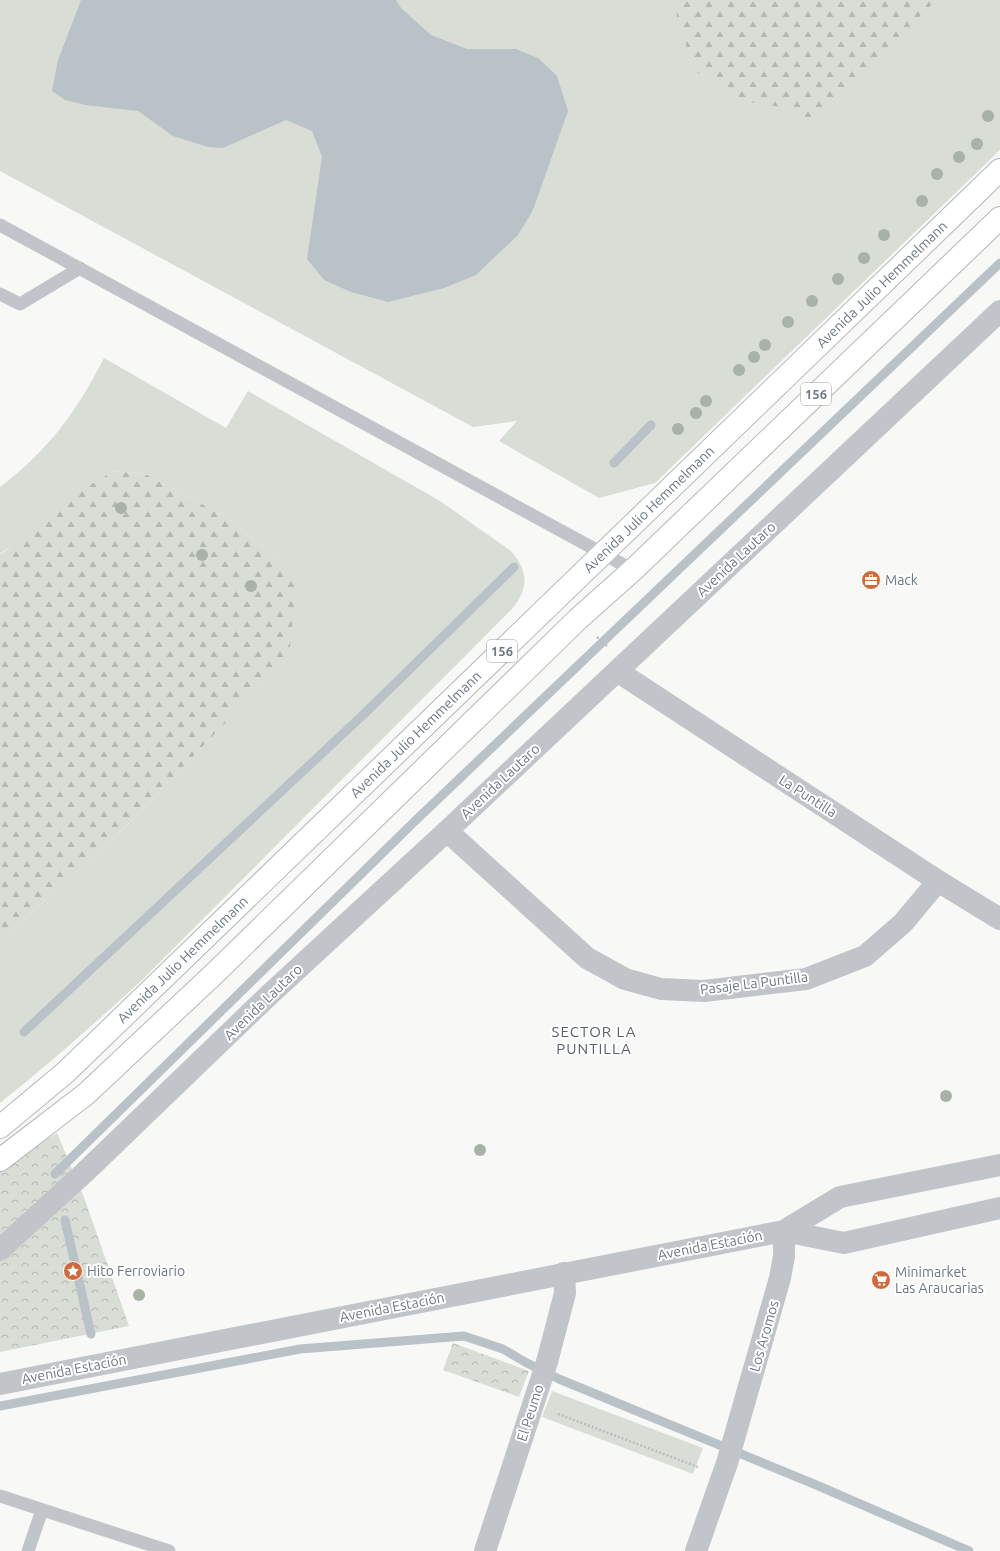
<svg xmlns="http://www.w3.org/2000/svg" width="1000" height="1551" viewBox="0 0 1000 1551" font-family="Ubuntu,sans-serif">
<style>
.grass{fill:#d8ddd6}
.forest{fill:url(#forest-firs)}
.park{fill:url(#park-crowns)}
.water{fill:#b9c2c7}
.lines{fill:none;stroke-linecap:round;stroke-linejoin:round}
.stream{stroke:#b9c2c7;stroke-width:9}
.trunk-casing{stroke:#b4b7bb;stroke-width:24}
.path{stroke:#bbbdc0;stroke-width:2.5;stroke-dasharray:2 2;stroke-linecap:butt}
.service{stroke:#c1c4c8;stroke-width:13}
.minor{stroke:#c1c4c8;stroke-width:22}
.tertiary{stroke:#c1c4c8;stroke-width:22}
.trunk{stroke:#fff;stroke-width:22}
.tree{fill:#a8b2a7}
.labels{text-anchor:middle;dominant-baseline:central;stroke-width:4;stroke-linejoin:round;paint-order:stroke}
.shield{fill:#fff;stroke:#97a0a9;stroke-width:1}
.shield-label{font-size:13px;font-weight:bold;fill:#6b7784}
.street-label{font-size:14px;fill:#6b7784;stroke:#fff}
.poi-label{font-size:14px;fill:#6b7784;stroke:#fff;text-anchor:start}
.neighbourhood-label{font-size:15px;letter-spacing:1px;fill:#58616a;stroke:#fff}
</style>
<defs>
<pattern id="forest-firs" width="22" height="20" patternUnits="userSpaceOnUse"><rect width="22" height="20" fill="#d8ddd6"/><path d="M5 1l3.5 6h-7zM16 11l3.5 6h-7z" fill="#b3b8b3"/></pattern>
<pattern id="park-crowns" width="20" height="18" patternUnits="userSpaceOnUse"><rect width="20" height="18" fill="#d8ddd6"/><path d="M2 6a3 3 0 1 1 6 0M12 15a3 3 0 1 1 6 0" fill="none" stroke="#b3b8b3"/></pattern>
</defs>
<rect width="100%" height="100%" fill="#f8f9f7"/>
<!-- grass -->
<path class="grass" d="M 0,0 L 1000,0 L 1000,150 L 655,483 L 599,498 L 499,441 L 517,421 L 473,427 L 0,171 Z
M 104,358 L 226,428 L 248,391 L 440,501 L 511,551 C 529,571 529,590 511,610 L 141,981 C 95,1023 49,1064 0,1103 L 0,940 L 32,912 L 126,826 L 289,657 L 280,561 L 226,517 L 145,474 L 113,471 L 0,554 L 0,487 C 48,451 77,411 104,358 Z
M 552,1391 L 703,1448 L 693,1474 L 542,1417 Z"/>
<!-- forest -->
<path class="forest" d="M 675,0 L 936,0 L 810,127 L 781,107 L 741,101 L 694,70 L 677,16 Z
M 113,471 L 145,474 L 226,517 L 280,561 L 296,586 L 289,657 L 126,826 L 32,912 L 0,940 L 0,554 L 4,552 L 53,508 Z"/>
<!-- park -->
<path class="park" d="M 57,1133 L 85,1200 L 129,1326 L 0,1352 L 0,1168 Z
M 453,1343 L 529,1371 L 519,1397 L 443,1370 Z"/>
<!-- water -->
<path class="water" d="M 81,0 L 396,0 L 401,8 L 431,35 L 467,49 L 516,49 L 538,58 L 557,76 L 568,111 L 533,210 L 518,235 L 476,275 L 444,288 L 388,302 L 351,292 L 324,280 L 307,259 L 322,157 L 312,131 L 286,120 L 223,148 L 208,147 L 173,136 L 138,111 L 85,105 L 65,100 L 52,91 L 58,60 Z"/>
<g class="lines">
<!-- stream -->
<path class="stream" d="M 614,463 L 651,425
M 24,1032 L 364,714 L 514,567
M 55,1174 L 414,822 L 1000,263
M 65,1220 L 91,1334
M 0,1406 L 300,1349 L 464,1336 L 503,1349 L 525,1362 L 559,1379 L 814,1484 L 969,1551"/>
<defs>
<g id="trunk">
<path id="s1" d="M 0,1127 L 66,1072 L 1000,170"/>
<path d="M 0,1160 L 86,1094 L 215,973 L 578,619 L 633,570 L 1000,218"/>
</g>
</defs>
<!-- trunk casing -->
<use href="#trunk" class="trunk-casing"/>
<!-- path -->
<path class="path" d="M 597,637 L 607,646
M 558,1414 L 698,1467"/>
<!-- service -->
<path class="service" d="M 0,225 L 633,570
M 0,294 L 20,304 L 80,268
M 0,1496 L 169,1551
M 28,1551 L 42,1510"/>
<!-- minor -->
<path class="minor" d="M 617,671 L 938,881 L 1000,919
M 447,831 L 587,958 L 625,979 L 661,989 L 704,991 L 806,979 L 865,956 L 903,923 L 938,881
M 0,1250 L 84,1173 L 267,997 L 447,831 L 1000,311
M 485,1551 L 547,1362 L 565,1293 L 564,1273
M 696,1551 L 727,1463 L 780,1278 L 784,1256 L 784,1231"/>
<!-- tertiary -->
<path class="tertiary" d="M 784,1231 L 844,1243 L 1000,1208
M 0,1384 L 784,1231 L 840,1197 L 1000,1165"/>
<!-- trunk -->
<use href="#trunk" class="trunk"/>
</g>
<!-- trees -->
<g class="tree">
<circle cx="988" cy="116" r="6"/>
<circle cx="977" cy="144" r="6"/>
<circle cx="959" cy="157" r="6"/>
<circle cx="937" cy="174" r="6"/>
<circle cx="922" cy="201" r="6"/>
<circle cx="884" cy="235" r="6"/>
<circle cx="864" cy="258" r="6"/>
<circle cx="838" cy="279" r="6"/>
<circle cx="812" cy="301" r="6"/>
<circle cx="788" cy="322" r="6"/>
<circle cx="765" cy="345" r="6"/>
<circle cx="754" cy="357" r="6"/>
<circle cx="739" cy="370" r="6"/>
<circle cx="706" cy="401" r="6"/>
<circle cx="696" cy="413" r="6"/>
<circle cx="678" cy="429" r="6"/>
<circle cx="121" cy="508" r="6"/>
<circle cx="202" cy="555" r="6"/>
<circle cx="251" cy="586" r="6"/>
<circle cx="946" cy="1096" r="6"/>
<circle cx="480" cy="1150" r="6"/>
<circle cx="139" cy="1295" r="6"/>
</g>
<!-- icons -->
<defs>
<symbol id="office-disc" viewBox="-11 -11 22 22"><circle r="9.5" fill="#d2693d" stroke="#fff"/><path d="M-6-3h4V-5.5h4V-3h4V5H-6ZM-1-4.5V-3h2v-1.5ZM-6 0V1H6V0Z" fill="#fff"/></symbol>
<symbol id="sight-disc" viewBox="-11 -11 22 22"><circle r="9.5" fill="#d2693d" stroke="#fff"/><path d="M0-6L1.8-2.2L6-1.7L2.9 1.2L3.7 5.4L0 3.3L-3.7 5.4L-2.9 1.2L-6-1.7L-1.8-2.2Z" fill="#fff"/></symbol>
<symbol id="supermarket-disc" viewBox="-11 -11 22 22"><circle r="9.5" fill="#d2693d" stroke="#fff"/><path d="M-6-5.5h2.5l.6 2H6L4.5 2H-2.5L-4.4-4H-6ZM-1.5 3.2a1.3 1.3 0 1 0 .1 0ZM3 3.2a1.3 1.3 0 1 0 .1 0Z" fill="#fff"/></symbol>
</defs>
<g fill-rule="evenodd">
<use href="#office-disc" x="860" y="569" width="22" height="22"/>
<use href="#sight-disc" x="62" y="1260" width="22" height="22"/>
<use href="#supermarket-disc" x="870" y="1269" width="22" height="22"/>
</g>
<g class="labels">
<!-- shield labels -->
<g class="shield">
<rect x="801" y="383" width="30" height="22" rx="3"/>
<rect x="487" y="640" width="30" height="22" rx="3"/>
</g>
<g class="shield-label">
<text x="816" y="394">156</text>
<text x="502" y="651">156</text>
</g>
<!-- street labels -->
<g class="street-label">
<text stroke="none"><textPath href="#s1" startOffset="1220">Avenida Julio Hemmelmann</textPath></text>
<text stroke="none"><textPath href="#s1" startOffset="896">Avenida Julio Hemmelmann</textPath></text>
<text transform="translate(736 559) rotate(-43)">Avenida Lautaro</text>
<text stroke="none"><textPath href="#s1" startOffset="572">Avenida Julio Hemmelmann</textPath></text>
<text transform="translate(500 781) rotate(-43)">Avenida Lautaro</text>
<text transform="translate(808 796) rotate(33)">La Puntilla</text>
<text stroke="none"><textPath href="#s1" startOffset="248">Avenida Julio Hemmelmann</textPath></text>
<text transform="translate(754 983) rotate(-7)">Pasaje La Puntilla</text>
<text transform="translate(263 1002) rotate(-44)">Avenida Lautaro</text>
<text transform="translate(710 1245) rotate(-11)">Avenida Estación</text>
<text transform="translate(392 1307) rotate(-11)">Avenida Estación</text>
<text transform="translate(764 1336) rotate(-74)">Los Aromos</text>
<text transform="translate(74 1369) rotate(-11)">Avenida Estación</text>
<text transform="translate(530 1413) rotate(-72)">El Peumo</text>
</g>
<!-- poi labels -->
<g class="poi-label">
<text x="885" y="580">Mack</text>
<text x="87" y="1271">Hito Ferroviario</text>
<text x="895" y="1272">Minimarket<tspan x="895" dy="16">Las Araucarias</tspan></text>
</g>
<!-- neighbourhood labels -->
<g class="neighbourhood-label">
<text x="594" y="1031">SECTOR LA<tspan x="594" dy="17">PUNTILLA</tspan></text>
</g>
</g>
</svg>
